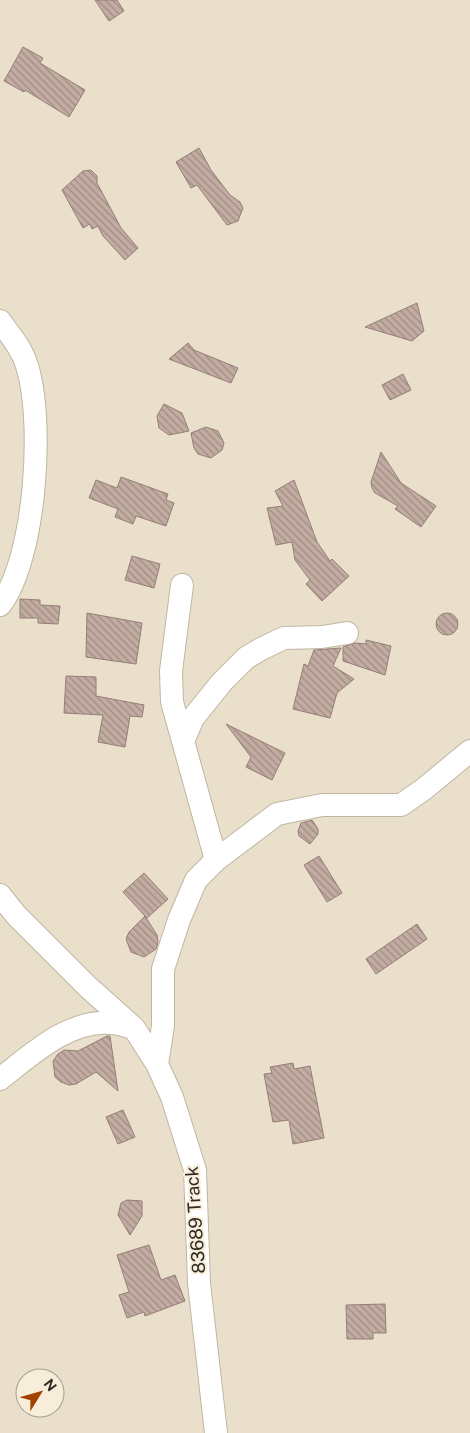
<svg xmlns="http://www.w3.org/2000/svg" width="470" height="1433" viewBox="0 0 470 1433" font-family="'Public Sans',sans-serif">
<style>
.building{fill:url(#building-back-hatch);stroke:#947f76}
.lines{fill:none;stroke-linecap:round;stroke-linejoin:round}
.minor-casing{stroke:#bfb6a2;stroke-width:24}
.minor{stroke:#fff;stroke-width:22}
.labels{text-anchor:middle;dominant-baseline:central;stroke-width:4;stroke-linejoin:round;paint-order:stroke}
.street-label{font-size:18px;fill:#2d2922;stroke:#f7edd8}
</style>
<defs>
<pattern id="building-back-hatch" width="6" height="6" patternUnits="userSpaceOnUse" patternTransform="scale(1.25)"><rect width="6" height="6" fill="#c3aca2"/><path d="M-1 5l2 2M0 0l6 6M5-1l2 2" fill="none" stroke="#9f8c84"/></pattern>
</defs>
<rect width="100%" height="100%" fill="#eadfcb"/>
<!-- building -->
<path class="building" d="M 95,0 L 117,0 L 124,11 L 109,21 Z
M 23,47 L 43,58 L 40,63 L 85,90 L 69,117 L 25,90 L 24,92 L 4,81 Z
M 199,148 L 211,170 L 230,195 L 240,202 L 243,208 L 238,221 L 227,225 L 197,185 L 191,188 L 176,162 Z
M 91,170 L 97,176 L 97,183 L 121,228 L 138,248 L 125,260 L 103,236 L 98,226 L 92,229 L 90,224 L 83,228 L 62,190 L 83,171 Z
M 417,303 L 424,331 L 412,341 L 365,327 Z
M 188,343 L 194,350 L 238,368 L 231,383 L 169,359 Z
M 403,374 L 411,390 L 390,400 L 382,385 Z
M 164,404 L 182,413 L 189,431 L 169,435 L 159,428 L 157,416 Z
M 206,427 L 218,431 L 224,443 L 222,450 L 211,458 L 198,454 L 194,448 L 191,433 Z
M 381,452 L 401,483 L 436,506 L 421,527 L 395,509 L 398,506 L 375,493 L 372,488 L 371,482 Z
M 121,477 L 168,494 L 166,500 L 174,503 L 166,526 L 136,516 L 133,524 L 115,517 L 118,509 L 89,498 L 96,480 L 117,488 Z
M 294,480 L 317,542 L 330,561 L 332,559 L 349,576 L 322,601 L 306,584 L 310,580 L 295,560 L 292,542 L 276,545 L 267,508 L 283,506 L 275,491 Z
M 132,556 L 160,564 L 154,588 L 125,580 Z
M 20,599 L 40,600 L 40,605 L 60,606 L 58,624 L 38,623 L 38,618 L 20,618 Z
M436 624a11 11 0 1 1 22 0a11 11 0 1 1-22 0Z
M 87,613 L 142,623 L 136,664 L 86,657 Z
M 366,640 L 391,646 L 385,675 L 343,661 L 343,647 L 355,643 L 366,644 Z
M 341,648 L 333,666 L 354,679 L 337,693 L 330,718 L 293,709 L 304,664 L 308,666 L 314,650 Z
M 66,676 L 96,677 L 96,696 L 144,705 L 142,717 L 130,716 L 125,747 L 98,742 L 103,715 L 64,713 Z
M 226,724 L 285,753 L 272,780 L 246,767 L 251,757 Z
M 312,820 L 318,829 L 318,834 L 310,844 L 299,836 L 298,831 L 301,823 Z
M 319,856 L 342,893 L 327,902 L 304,865 Z
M 144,873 L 168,899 L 147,918 L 145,916 L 157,935 L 158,942 L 156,949 L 144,957 L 131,952 L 126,939 L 129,932 L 145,916 L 123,892 Z
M 417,924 L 427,939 L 376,974 L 366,959 Z
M 107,1036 L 110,1036 L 118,1091 L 96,1072 L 76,1084 L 69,1085 L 61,1082 L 55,1077 L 53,1061 L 58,1054 L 64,1050 L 78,1051 Z
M 293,1063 L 294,1069 L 310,1066 L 324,1138 L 293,1144 L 289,1120 L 273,1122 L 264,1074 L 272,1073 L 270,1067 Z
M 123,1110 L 135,1137 L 118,1144 L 106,1117 Z
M 127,1200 L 142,1201 L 142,1216 L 130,1235 L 118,1215 L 121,1203 Z
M 149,1245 L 161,1280 L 175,1275 L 185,1301 L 145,1316 L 144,1312 L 127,1318 L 119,1295 L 129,1292 L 117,1255 Z
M 385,1304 L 386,1333 L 373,1333 L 373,1339 L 347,1339 L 346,1305 Z"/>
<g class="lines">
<defs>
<path id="minor" d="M 0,321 C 9,334 21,347 26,363 C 45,417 36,559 0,605
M 182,585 L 171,671 L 172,702 L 183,741
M 216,860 L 183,741 L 193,718 L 222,682 L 246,658 L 261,649 L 284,638 L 322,637 L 347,633
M 0,895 L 16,915 L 88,987 L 134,1028 L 157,1064 L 172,1097 L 195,1170 L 199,1283 L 216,1433
M 157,1064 L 163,1026 L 163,969 L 179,920 L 196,880 L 216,860 L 277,814 L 322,805 L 401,805 L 424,789 L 470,751
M 0,1079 C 31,1055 69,1019 111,1023 C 119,1023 127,1027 134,1028"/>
</defs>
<!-- minor casing -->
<use href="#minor" class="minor-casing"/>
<!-- minor -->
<use href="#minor" class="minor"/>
</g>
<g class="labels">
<!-- street labels -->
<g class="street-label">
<text transform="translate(195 1220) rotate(-94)">83689 Track</text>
</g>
</g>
<!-- north arrow -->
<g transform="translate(40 1393) rotate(53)"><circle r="24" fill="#f7edd8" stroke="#a69f8f"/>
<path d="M0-4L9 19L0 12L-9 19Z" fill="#a34200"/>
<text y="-8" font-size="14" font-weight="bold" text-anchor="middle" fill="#2d2922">N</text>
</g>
</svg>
